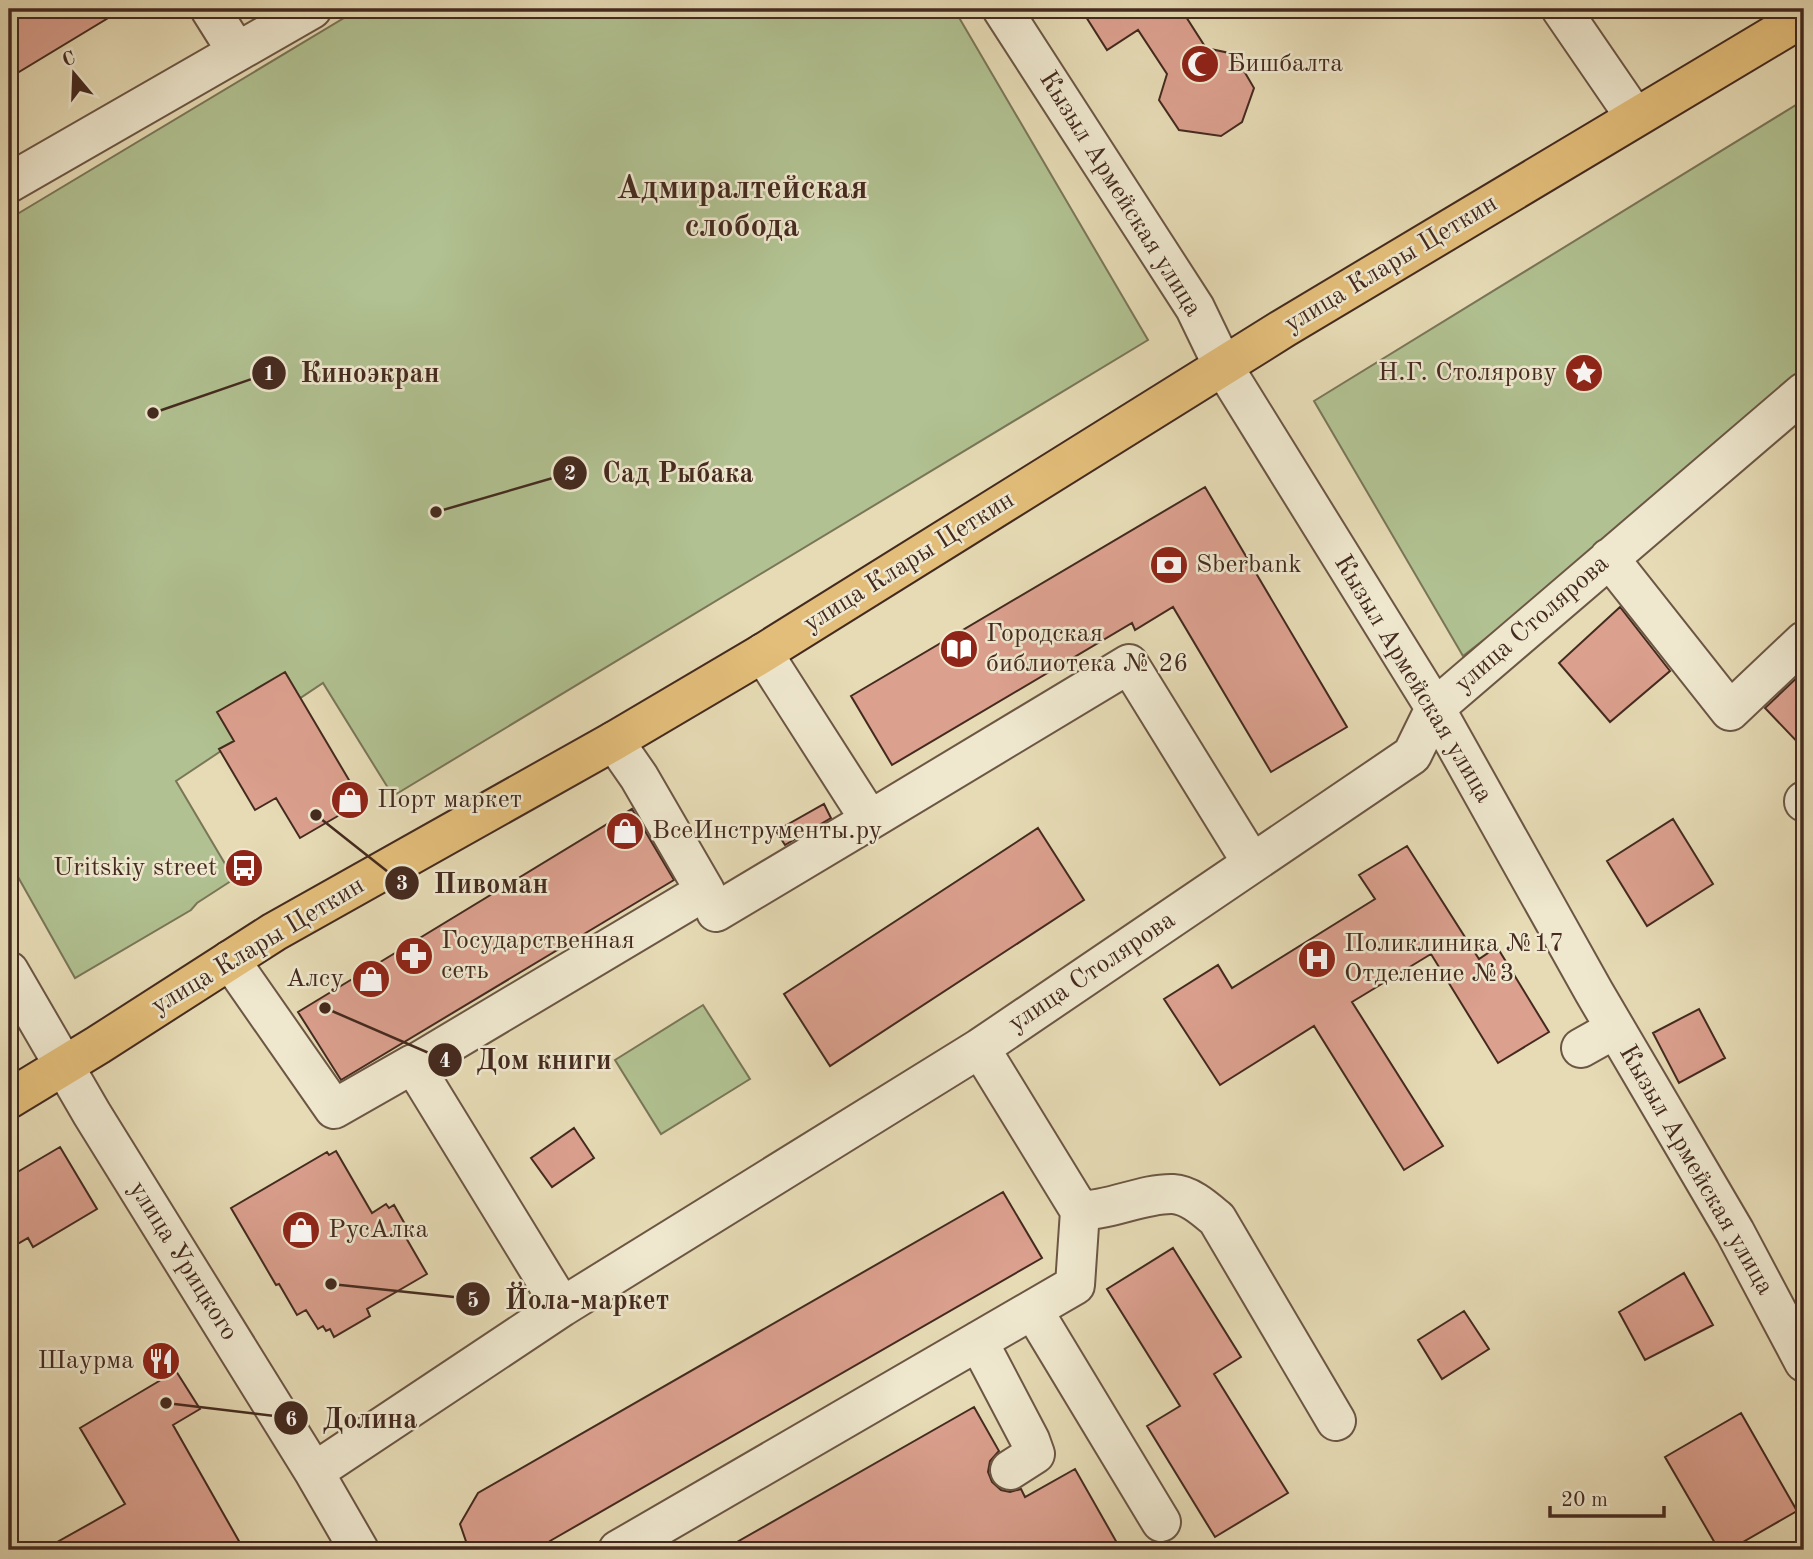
<svg xmlns="http://www.w3.org/2000/svg" width="1813" height="1559" viewBox="0 0 1813 1559" font-family="'Old Standard TT',serif">
<style>
.green{fill:#b1c191;stroke:#7a7658;stroke-width:2}
.building{fill:#dba08e;stroke:#442a1f;stroke-width:2}
.lines{fill:none;stroke-linecap:round;stroke-linejoin:round}
.minor-casing{stroke:#6c5644;stroke-width:42}
.major-casing{stroke:#442a1f;stroke-width:42}
.minor{stroke:#efe8cf;stroke-width:38}
.major{stroke:#e3be7a;stroke-width:38}
.labels{text-anchor:middle;dominant-baseline:central;stroke-width:5;stroke-linejoin:round;paint-order:stroke}
.poi-label{font-size:26px;fill:#442a1f;stroke:#efe8cf;text-anchor:start}
.street-label{font-size:26px;fill:#442a1f;stroke:#efe8cf}
.district-label{font-size:33px;font-weight:bold;fill:#442a1f;stroke:#efe8cf}
.leader{fill:none;stroke:#442a1f;stroke-width:2.5}
.callout-dot{fill:#442a1f;stroke:#efe8cf;stroke-width:2.5}
.mark-label{font-size:21px;text-anchor:middle;font-weight:bold;fill:#fff}
.callout-label{font-size:28px;text-anchor:middle;font-weight:bold;fill:#442a1f;stroke:#efe8cf;stroke-width:5;stroke-linejoin:round;paint-order:stroke}
</style>
<rect width="100%" height="100%" fill="#e6dbb5"/>
<filter id="stains"><feTurbulence type="fractalNoise" baseFrequency=".00286" numOctaves="4"/><feColorMatrix values="0 0 0 0 .2 0 0 0 0 .09 0 0 0 0 .02 0 0 0 .5 -.17"/></filter>
<radialGradient id="worn" r=".72"><stop offset=".6" stop-color="#630" stop-opacity="0"/><stop offset="1" stop-color="#630" stop-opacity=".3"/></radialGradient>
<!-- green -->
<path class="green" d="M 359,9 L 954,9 L 1148,340 L 393,796 L 323,683 L 176,781 L 234,879 L 197,903 L 191,910 L 75,978 L 9,861 L 9,219 Z
M 1804,100 L 1804,391 L 1463,656 L 1314,401 Z
M 703,1005 L 750,1079 L 661,1134 L 615,1060 Z"/>
<!-- building -->
<path class="building" d="M 9,9 L 123,9 L 9,78 Z
M 1081,9 L 1181,9 L 1206,48 L 1234,54 L 1254,88 L 1242,122 L 1221,136 L 1179,130 L 1159,100 L 1167,74 L 1138,30 L 1107,50 Z
M 1205,487 L 1347,727 L 1271,772 L 1173,607 L 1135,630 L 1132,623 L 892,765 L 851,696 Z
M 1620,607 L 1670,671 L 1610,722 L 1559,663 Z
M 1804,671 L 1804,749 L 1765,708 Z
M 285,672 L 362,802 L 300,838 L 276,798 L 255,810 L 219,749 L 234,741 L 217,712 Z
M 824,804 L 831,818 L 785,845 L 776,831 Z
M 632,809 L 674,880 L 341,1080 L 298,1012 Z
M 1673,819 L 1713,884 L 1647,926 L 1607,861 Z
M 1038,828 L 1084,900 L 830,1066 L 784,994 Z
M 1407,846 L 1479,959 L 1497,947 L 1549,1032 L 1498,1063 L 1431,954 L 1352,1002 L 1443,1146 L 1404,1170 L 1314,1026 L 1220,1085 L 1164,999 L 1218,965 L 1232,988 L 1375,899 L 1359,875 Z
M 1699,1009 L 1725,1058 L 1679,1083 L 1653,1033 Z
M 574,1128 L 594,1158 L 552,1187 L 531,1158 Z
M 60,1147 L 97,1209 L 33,1247 L 28,1238 L 9,1249 L 9,1177 Z
M 336,1151 L 372,1213 L 386,1204 L 389,1208 L 394,1205 L 410,1233 L 405,1236 L 427,1274 L 367,1309 L 370,1316 L 334,1337 L 330,1329 L 326,1331 L 323,1326 L 318,1329 L 306,1310 L 297,1315 L 279,1284 L 276,1285 L 231,1208 L 327,1152 L 329,1155 Z
M 1003,1192 L 1042,1258 L 550,1541 L 556,1550 L 469,1550 L 460,1524 L 478,1493 Z
M 1173,1248 L 1241,1357 L 1214,1374 L 1288,1493 L 1215,1537 L 1147,1426 L 1180,1406 L 1107,1289 Z
M 1684,1273 L 1713,1325 L 1645,1360 L 1619,1312 Z
M 1464,1311 L 1489,1349 L 1442,1379 L 1418,1340 Z
M 176,1371 L 200,1409 L 173,1425 L 244,1550 L 43,1550 L 125,1504 L 80,1428 Z
M 974,1407 L 999,1451 L 990,1461 L 988,1472 L 992,1482 L 1001,1490 L 1010,1492 L 1021,1489 L 1025,1497 L 1075,1469 L 1121,1550 L 723,1550 Z
M 1741,1413 L 1797,1511 L 1729,1550 L 1719,1550 L 1665,1457 Z"/>
<g class="lines">
<defs>
<path id="minor" d="M 210,9 L 237,52
M 1002,9 L 1195,308 L 1223,366 L 1435,708 L 1594,992 L 1735,1232 L 1804,1362
M 1561,9 L 1635,117
M 9,183 L 312,9
M 1609,558 L 1730,711 L 1804,641
M 763,653 L 870,820 L 1129,664 L 1252,863
M 1804,802 L 1804,801
M 716,912 L 870,820
M 230,960 L 334,1109 L 413,1064 L 562,1307
M 9,971 L 92,1114 L 314,1472 L 359,1550
M 1581,1048 L 1615,1029
M 413,1065 L 705,891 L 639,777 L 614,741
M 1080,1211 C 1112,1210 1144,1193 1173,1194 C 1190,1195 1205,1209 1217,1219 L 1336,1421
M 1033,1310 L 1161,1522
M 978,1341 L 1030,1440 L 1035,1454 L 1010,1470
M 314,1472 L 562,1307 L 980,1048 L 1412,755 L 1435,708 L 1804,392
M 618,1550 L 1075,1285 L 1080,1211 L 980,1048"/>
<path id="major" d="M 9,1099 L 98,1045 L 274,932 L 614,741 L 763,653 L 1284,328 L 1804,17"/>
</defs>
<!-- minor casing -->
<use href="#minor" class="minor-casing"/>
<!-- major casing -->
<use href="#major" class="major-casing"/>
<!-- minor -->
<use href="#minor" class="minor"/>
<!-- major -->
<use href="#major" class="major"/>
</g>
<!-- icons -->
<defs>
<symbol id="mosque-disc" viewBox="-11 -11 22 22"><circle r="9.5" fill="#8f2418" stroke="#efe8cf"/><path d="M3.5-4.9A6 6 0 1 0 3.5 4.9A5 5 0 1 1 3.5-4.9Z" fill="#fff"/></symbol>
<symbol id="sight-disc" viewBox="-11 -11 22 22"><circle r="9.5" fill="#8f2418" stroke="#efe8cf"/><path d="M0-6L1.8-2.2L6-1.7L2.9 1.2L3.7 5.4L0 3.3L-3.7 5.4L-2.9 1.2L-6-1.7L-1.8-2.2Z" fill="#fff"/></symbol>
<symbol id="bank-disc" viewBox="-11 -11 22 22"><circle r="9.5" fill="#8f2418" stroke="#efe8cf"/><path d="M-6-4H6V4H-6ZM0-2.3a2.3 2.3 0 1 0 0 4.6a2.3 2.3 0 1 0 0-4.6Z" fill="#fff"/></symbol>
<symbol id="library-disc" viewBox="-11 -11 22 22"><circle r="9.5" fill="#8f2418" stroke="#efe8cf"/><path d="M-6-4Q-3-5.5-.7-3.5V5Q-3 3-6 4ZM6-4Q3-5.5 .7-3.5V5Q3 3 6 4Z" fill="#fff"/></symbol>
<symbol id="shop-disc" viewBox="-11 -11 22 22"><circle r="9.5" fill="#8f2418" stroke="#efe8cf"/><path d="M-5-2.5h2.3a2.7 3.5 0 0 1 5.4 0H5L5.5 6h-11ZM-1.5-2.5h3a1.5 2.3 0 0 0-3 0Z" fill="#fff"/></symbol>
<symbol id="bus-disc" viewBox="-11 -11 22 22"><circle r="9.5" fill="#8f2418" stroke="#efe8cf"/><path d="M-5-6H5V4H4V6H2V4H-2V6H-4V4H-5ZM-3.5-4V0h7V-4ZM-3.5 1.2v1.5H-2V1.2ZM2 1.2v1.5H3.5V1.2Z" fill="#fff"/></symbol>
<symbol id="pharmacy-disc" viewBox="-11 -11 22 22"><circle r="9.5" fill="#8f2418" stroke="#efe8cf"/><path d="M-2-6h4v4h4v4h-4v4h-4v-4h-4v-4h4Z" fill="#fff"/></symbol>
<symbol id="hospital-disc" viewBox="-11 -11 22 22"><circle r="9.5" fill="#8f2418" stroke="#efe8cf"/><path d="M-5-5h3v3.5h4V-5h3V5h-3V1.5h-4V5h-3Z" fill="#fff"/></symbol>
<symbol id="restaurant-disc" viewBox="-11 -11 22 22"><circle r="9.5" fill="#8f2418" stroke="#efe8cf"/><path d="M-5-6h1v4h1v-4h1v4h1v-4h1v5L-1.5 .5V6h-2V.5L-5-1ZM5-6V6H3V1.5H1.5Q1.5-4 5-6Z" fill="#fff"/></symbol>
</defs>
<g fill-rule="evenodd">
<use href="#mosque-disc" x="1178" y="42" width="44" height="44"/>
<use href="#sight-disc" x="1562" y="351" width="44" height="44"/>
<use href="#bank-disc" x="1147" y="543" width="44" height="44"/>
<use href="#library-disc" x="937" y="627" width="44" height="44"/>
<use href="#shop-disc" x="328" y="778" width="44" height="44"/>
<use href="#shop-disc" x="603" y="809" width="44" height="44"/>
<use href="#bus-disc" x="222" y="846" width="44" height="44"/>
<use href="#pharmacy-disc" x="392" y="934" width="44" height="44"/>
<use href="#hospital-disc" x="1295" y="937" width="44" height="44"/>
<use href="#shop-disc" x="349" y="957" width="44" height="44"/>
<use href="#shop-disc" x="279" y="1208" width="44" height="44"/>
<use href="#restaurant-disc" x="139" y="1339" width="44" height="44"/>
</g>
<g class="labels">
<!-- poi labels -->
<g class="poi-label">
<text x="1227" y="64">Бишбалта</text>
<text x="1557" y="373" text-anchor="end">Н.Г. Столярову</text>
<text x="1196" y="565">Sberbank</text>
<text x="986" y="634">Городская<tspan x="986" dy="30">библиотека № 26</tspan></text>
<text x="377" y="800">Порт маркет</text>
<text x="652" y="831">ВсеИнструменты.ру</text>
<text x="217" y="868" text-anchor="end">Uritskiy street</text>
<text x="441" y="941">Государственная<tspan x="441" dy="30">сеть</tspan></text>
<text x="1344" y="944">Поликлиника №17<tspan x="1344" dy="30">Отделение №3</tspan></text>
<text x="344" y="979" text-anchor="end">Алсу</text>
<text x="328" y="1230">РусАлка</text>
<text x="134" y="1361" text-anchor="end">Шаурма</text>
</g>
<!-- street labels -->
<g class="street-label">
<text transform="translate(1120 194) rotate(58)">Кызыл Армейская улица</text>
<text transform="translate(1391 264) rotate(-31)">улица Клары Цеткин</text>
<text transform="translate(909 562) rotate(-32)">улица Клары Цеткин</text>
<text transform="translate(1532 624) rotate(-41)">улица Столярова</text>
<text transform="translate(1413 679) rotate(59)">Кызыл Армейская улица</text>
<text transform="translate(258 946) rotate(-31)">улица Клары Цеткин</text>
<text transform="translate(1092 972) rotate(-34)">улица Столярова</text>
<text transform="translate(1696 1170) rotate(60)">Кызыл Армейская улица</text>
<text transform="translate(183 1261) rotate(58)">улица Урицкого</text>
</g>
<!-- district labels -->
<g class="district-label">
<text x="742" y="189">Адмиралтейская<tspan x="742" dy="38">слобода</tspan></text>
</g>
</g>
<!-- callouts -->
<path class="leader" d="M153 413L269 373M436 512L570 473M316 815L402 883M325 1008L445 1060M331 1284L473 1299M166 1403L291 1418"/>
<g class="callout-dot">
<circle cx="153" cy="413" r="7"/>
<circle cx="436" cy="512" r="7"/>
<circle cx="316" cy="815" r="7"/>
<circle cx="325" cy="1008" r="7"/>
<circle cx="331" cy="1284" r="7"/>
<circle cx="166" cy="1403" r="7"/>
<circle cx="269" cy="373" r="18"/>
<circle cx="570" cy="473" r="18"/>
<circle cx="402" cy="883" r="18"/>
<circle cx="445" cy="1060" r="18"/>
<circle cx="473" cy="1299" r="18"/>
<circle cx="291" cy="1418" r="18"/>
</g>
<g class="mark-label">
<text x="269" y="380">1</text>
<text x="570" y="480">2</text>
<text x="402" y="890">3</text>
<text x="445" y="1067">4</text>
<text x="473" y="1307">5</text>
<text x="291" y="1426">6</text>
</g>
<g class="callout-label">
<text x="370" y="382">Киноэкран</text>
<text x="678" y="482">Сад Рыбака</text>
<text x="491" y="893">Пивоман</text>
<text x="544" y="1069">Дом книги</text>
<text x="587" y="1309">Йола-маркет</text>
<text x="370" y="1428">Долина</text>
</g>
<!-- margin -->
<rect width="1813" height="1559" fill="none" stroke="#e6dbb5" stroke-width="35"/>
<rect x="10" y="10" width="1792" height="1538" fill="none" stroke="#442a1f" stroke-width="3.5"/>
<rect x="18" y="18" width="1778" height="1524" fill="none" stroke="#442a1f" stroke-width="2"/>
<!-- north arrow -->
<g transform="translate(74 74) rotate(341)" stroke="#efe8cf" stroke-width="5" paint-order="stroke">
<path d="M0-5L12 26L0 18L-12 26Z" fill="#442a1f"/>
<text y="-10" font-size="19" font-weight="bold" text-anchor="middle" fill="#442a1f">С</text>
</g>
<!-- scale -->
<path d="M1550 1506v10h114v-10" fill="none" stroke="#442a1f" stroke-width="3.5"/>
<text x="1561" y="1506" font-size="21" fill="#442a1f" stroke="#efe8cf" stroke-width="5" paint-order="stroke">20 m</text>
<rect width="100%" height="100%" filter="url(#stains)"/>
<rect width="100%" height="100%" fill="url(#worn)"/>
</svg>
